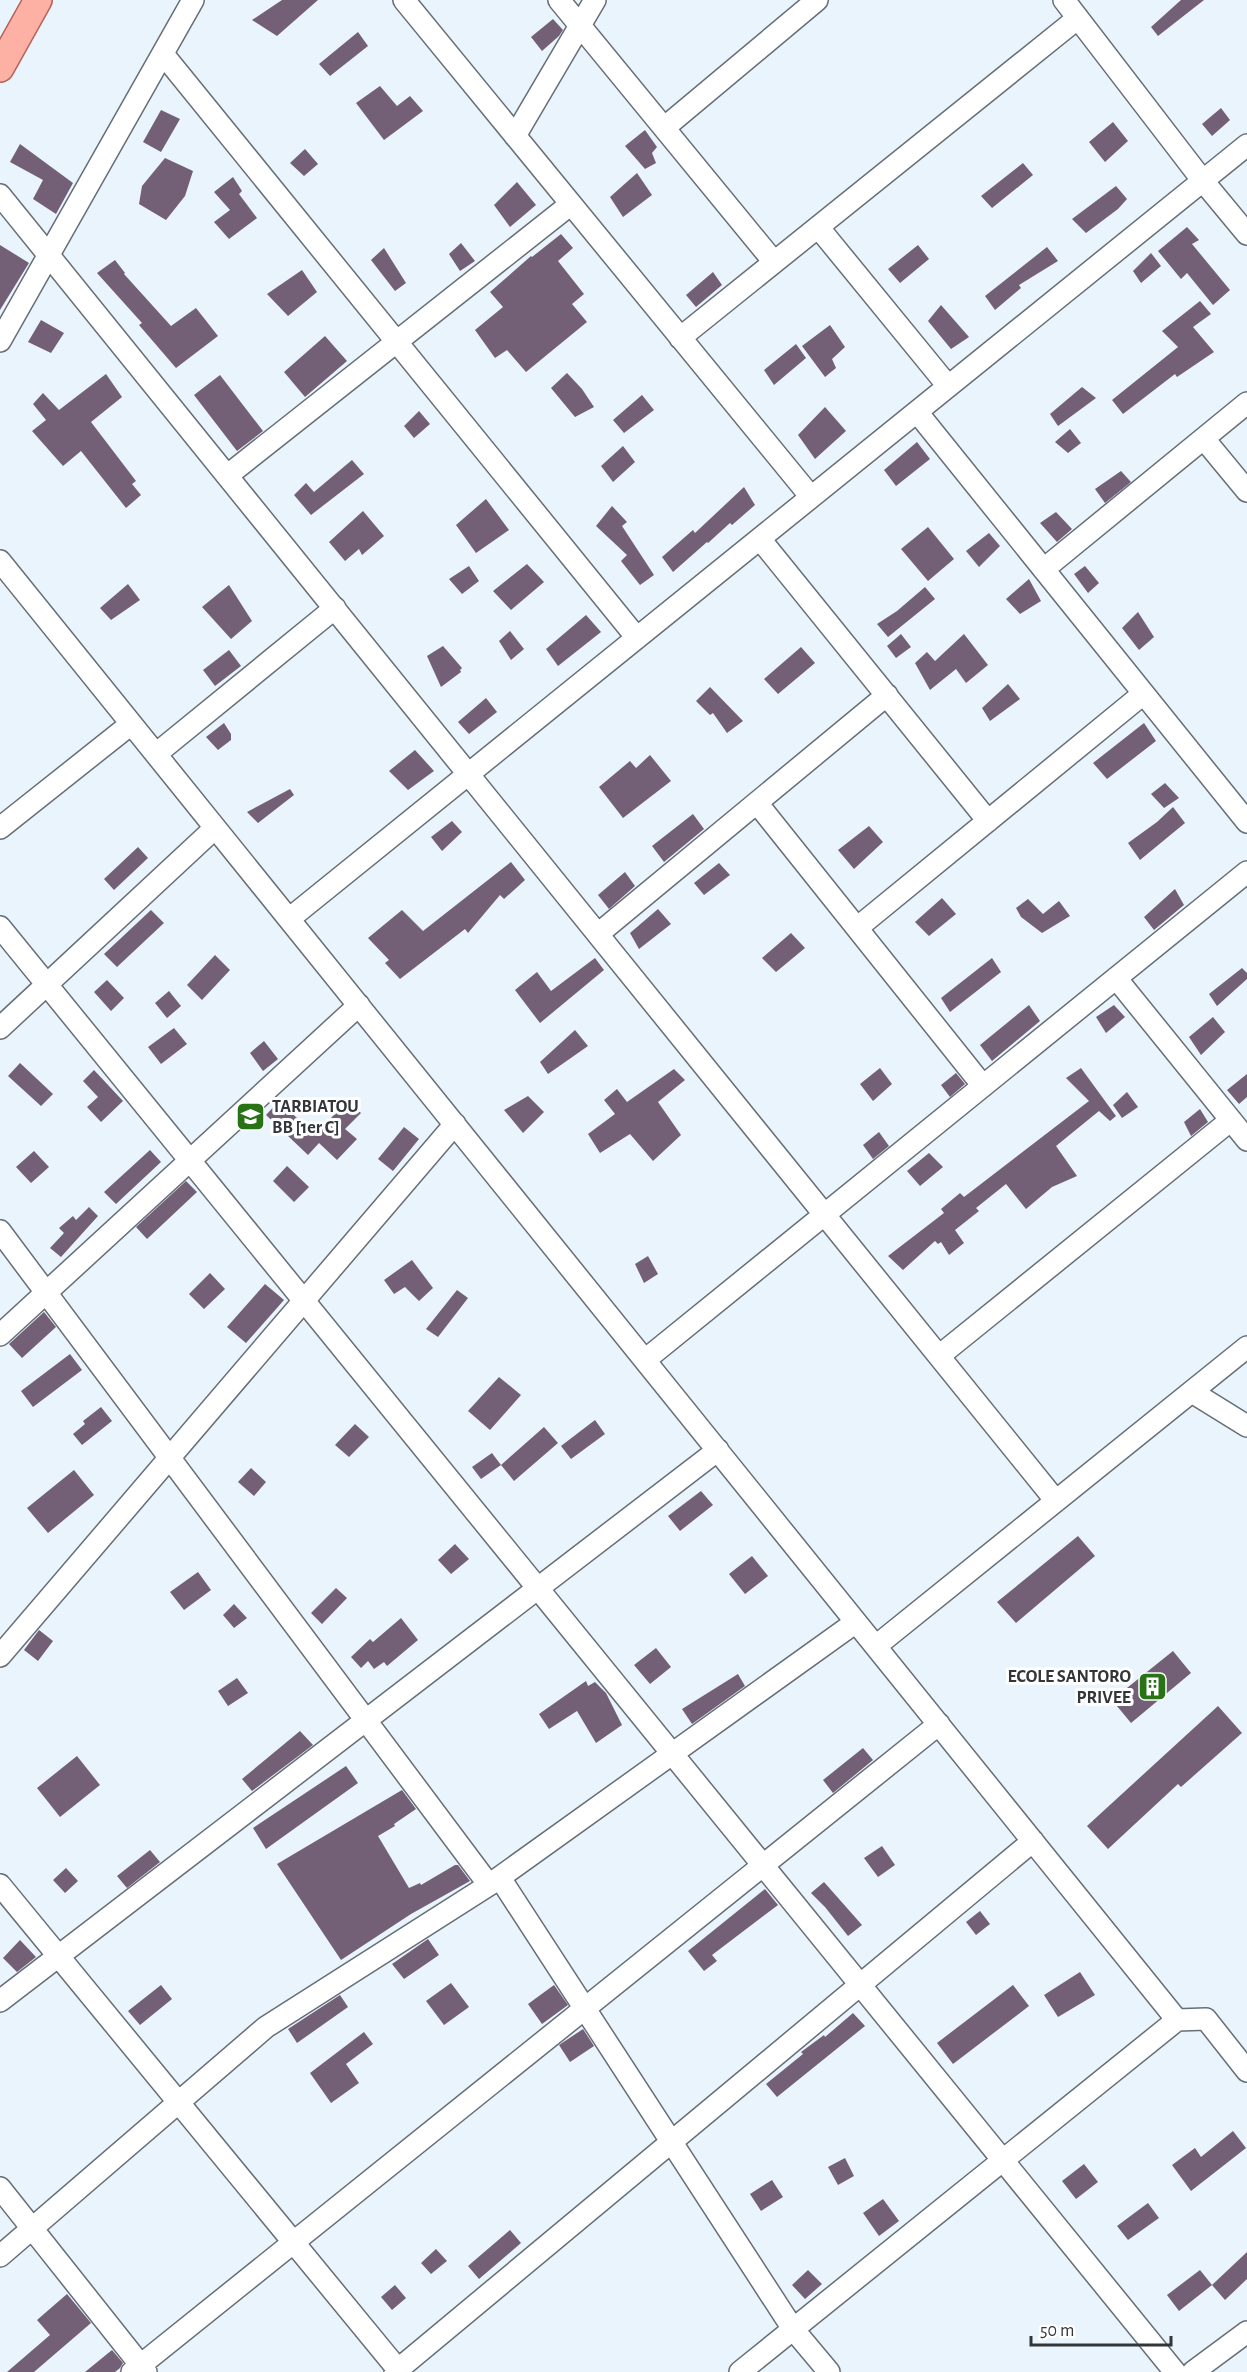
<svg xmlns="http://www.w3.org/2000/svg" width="1247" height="2372" viewBox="0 0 1247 2372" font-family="'Alegreya Sans',sans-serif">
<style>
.building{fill:#736076}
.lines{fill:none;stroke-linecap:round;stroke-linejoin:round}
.minor-casing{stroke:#666e77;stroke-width:24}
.major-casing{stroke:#b56358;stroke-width:30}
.minor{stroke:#fff;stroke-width:21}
.major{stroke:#fdb0a4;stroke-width:27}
.labels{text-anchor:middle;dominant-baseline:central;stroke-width:6;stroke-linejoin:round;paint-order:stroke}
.poi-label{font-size:18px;font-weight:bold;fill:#32363a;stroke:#fff;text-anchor:start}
</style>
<rect width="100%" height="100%" fill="#eaf4fd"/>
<!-- building -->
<path class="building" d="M 282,0 L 318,0 L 277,36 L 252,20 Z
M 1181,0 L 1204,0 L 1158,36 L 1151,27 Z
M 553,19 L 563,30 L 559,36 L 542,51 L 531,37 Z
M 358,32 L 368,46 L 330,76 L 319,64 Z
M 380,86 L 397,106 L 410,96 L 423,111 L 384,140 L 356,103 Z
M 1221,108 L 1230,120 L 1212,136 L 1202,124 Z
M 161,110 L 180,119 L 161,152 L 143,142 Z
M 1113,122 L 1128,141 L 1105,162 L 1089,142 Z
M 645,130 L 657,147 L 652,153 L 656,163 L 645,169 L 625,146 Z
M 20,144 L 73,183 L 56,214 L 33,199 L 43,180 L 10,162 Z
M 305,149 L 318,164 L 304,176 L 290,163 Z
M 165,158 L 193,171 L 185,196 L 166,220 L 139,204 L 142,186 Z
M 1023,163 L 1033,175 L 992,208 L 981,196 Z
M 637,173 L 652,195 L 623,217 L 610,197 Z
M 233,177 L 242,191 L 239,194 L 257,218 L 229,239 L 214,222 L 230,210 L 214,192 Z
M 517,182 L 536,205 L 510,227 L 494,205 Z
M 1116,186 L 1127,199 L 1118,209 L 1086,233 L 1072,219 Z
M 1187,227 L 1199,240 L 1192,244 L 1230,290 L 1213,305 L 1187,273 L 1181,279 L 1158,251 Z
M 561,234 L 573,248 L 558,261 L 584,294 L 572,304 L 587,322 L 526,372 L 507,350 L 495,358 L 475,330 L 503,307 L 490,292 L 531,256 L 532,257 Z
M 461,243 L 475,261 L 460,271 L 449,254 Z
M 0,245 L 29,263 L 0,310 Z
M 918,245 L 929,259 L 900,283 L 888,269 Z
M 1047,247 L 1058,261 L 1019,285 L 1021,288 L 995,310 L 985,296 Z
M 384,248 L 406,283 L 395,291 L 371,260 Z
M 1151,253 L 1161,266 L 1141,283 L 1133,271 Z
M 115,260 L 125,273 L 124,274 L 171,326 L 196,308 L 218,336 L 176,368 L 139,325 L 142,323 L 97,273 Z
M 302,270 L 317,292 L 288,316 L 267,294 Z
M 713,272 L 722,285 L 696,307 L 686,295 Z
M 1200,301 L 1211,314 L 1193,327 L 1214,352 L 1177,377 L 1175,374 L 1123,414 L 1112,400 L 1178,347 L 1162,331 Z
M 941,305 L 969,337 L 951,349 L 928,321 Z
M 41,320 L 64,333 L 51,353 L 28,342 Z
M 830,325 L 845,347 L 832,359 L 836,368 L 825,377 L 802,346 Z
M 325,336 L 347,361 L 305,397 L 284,372 Z
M 796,344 L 806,358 L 774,385 L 764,370 Z
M 567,373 L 582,389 L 594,407 L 575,417 L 551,388 Z
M 106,374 L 122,397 L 91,422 L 136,481 L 132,484 L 141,495 L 126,508 L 81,451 L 63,466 L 32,431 L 46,420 L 33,404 L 43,393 L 59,410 Z
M 220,375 L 263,431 L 237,451 L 194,395 Z
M 1082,387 L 1096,398 L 1058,426 L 1050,414 Z
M 642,395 L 654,410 L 624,433 L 613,420 Z
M 825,407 L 846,431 L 815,459 L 798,435 Z
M 419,411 L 430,424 L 414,438 L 404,426 Z
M 1070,429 L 1081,443 L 1068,453 L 1055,442 Z
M 917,442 L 930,459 L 896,486 L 884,470 Z
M 623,446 L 635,462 L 613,482 L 601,466 Z
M 352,460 L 364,474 L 311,515 L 294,495 L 306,483 L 314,492 Z
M 1121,471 L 1131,482 L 1105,503 L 1095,489 Z
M 744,487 L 755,505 L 732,525 L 730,523 L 708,543 L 707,542 L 673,572 L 662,557 L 693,530 L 695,533 Z
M 486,499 L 509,530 L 476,553 L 456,525 Z
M 612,506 L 627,522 L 622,526 L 654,575 L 640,585 L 621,561 L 627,555 L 596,526 Z
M 363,511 L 384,536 L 362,555 L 359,549 L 345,561 L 329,542 Z
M 1056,512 L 1072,529 L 1057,542 L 1040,523 Z
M 928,527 L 954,559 L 928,581 L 901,549 Z
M 989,533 L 1000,546 L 979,567 L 966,551 Z
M 527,564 L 544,582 L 511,610 L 493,591 Z
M 469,566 L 479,581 L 462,594 L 449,579 Z
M 1085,566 L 1099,583 L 1088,593 L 1074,574 Z
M 1029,579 L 1041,601 L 1020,614 L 1006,599 Z
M 128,584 L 140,600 L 111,620 L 100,608 Z
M 229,585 L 252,621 L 231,639 L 202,607 Z
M 925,587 L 935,599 L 888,637 L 877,624 L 897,611 Z
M 1138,612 L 1154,637 L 1139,650 L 1122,628 Z
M 586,615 L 601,632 L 558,666 L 546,649 Z
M 510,631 L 524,649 L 511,660 L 499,641 Z
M 901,634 L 911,647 L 896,658 L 887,646 Z
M 964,634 L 988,665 L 966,683 L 956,669 L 930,690 L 915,663 L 927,652 L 935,661 Z
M 443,646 L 462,668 L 460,670 L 461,672 L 441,687 L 427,656 Z
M 801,647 L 815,663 L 778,694 L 764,679 Z
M 229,650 L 241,666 L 215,686 L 203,670 Z
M 1008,684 L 1020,699 L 990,721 L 982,708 Z
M 710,687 L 743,721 L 727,733 L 713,713 L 710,715 L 696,701 Z
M 486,698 L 497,712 L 469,734 L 458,722 Z
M 224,723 L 231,734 L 231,740 L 218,750 L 206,737 Z
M 1144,723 L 1156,741 L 1107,779 L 1093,763 Z
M 415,750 L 434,771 L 408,790 L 389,771 Z
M 650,755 L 671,781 L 623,818 L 599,787 L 630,761 L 636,768 Z
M 1165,783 L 1179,798 L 1164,808 L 1151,794 Z
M 290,789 L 294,795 L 258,823 L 247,812 Z
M 1173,807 L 1185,823 L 1140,860 L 1128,843 L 1157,822 Z
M 693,814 L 704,829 L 664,862 L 652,846 Z
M 452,821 L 462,832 L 442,851 L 431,837 Z
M 869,826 L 883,842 L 854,869 L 838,850 Z
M 138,847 L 148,858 L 114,890 L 104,879 Z
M 511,862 L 525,880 L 504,899 L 500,895 L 468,933 L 465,929 L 400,979 L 385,963 L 389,960 L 368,938 L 402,910 L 423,931 Z
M 719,863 L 730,875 L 704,895 L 694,883 Z
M 625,872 L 635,886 L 609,909 L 598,895 Z
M 1175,889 L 1184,905 L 1154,930 L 1144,917 Z
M 942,898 L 956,914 L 929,936 L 915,922 Z
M 1028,899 L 1043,914 L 1059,901 L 1070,916 L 1042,933 L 1021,917 L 1016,908 Z
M 658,909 L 671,924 L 639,949 L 630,933 Z
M 151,910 L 164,923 L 117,967 L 104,954 Z
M 791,933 L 805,948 L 776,972 L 762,958 Z
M 215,955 L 230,970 L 202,1000 L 187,985 Z
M 595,958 L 604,970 L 540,1023 L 515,990 L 537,972 L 551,991 Z
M 992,958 L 1001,972 L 950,1012 L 941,998 Z
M 1242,968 L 1247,973 L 1247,979 L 1217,1006 L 1209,994 Z
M 107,980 L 124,998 L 111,1011 L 94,992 Z
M 169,991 L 181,1006 L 167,1018 L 155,1003 Z
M 1029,1005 L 1040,1021 L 992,1061 L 980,1045 Z
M 1114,1005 L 1125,1017 L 1106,1033 L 1096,1017 Z
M 1213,1017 L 1225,1032 L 1201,1055 L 1189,1037 Z
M 174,1028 L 187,1044 L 161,1064 L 148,1047 Z
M 575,1030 L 588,1046 L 548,1074 L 540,1062 Z
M 264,1041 L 278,1059 L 263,1071 L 250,1053 Z
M 20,1063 L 53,1094 L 41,1106 L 8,1076 Z
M 880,1068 L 892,1084 L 873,1101 L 860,1084 Z
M 1081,1068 L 1116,1116 L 1110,1121 L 1099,1111 L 1056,1146 L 1077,1176 L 1052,1187 L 1026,1209 L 1006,1184 L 976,1208 L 979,1211 L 955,1230 L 964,1243 L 949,1255 L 941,1242 L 938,1244 L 935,1241 L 903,1270 L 888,1256 L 944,1213 L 941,1209 L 960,1193 L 964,1197 L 1089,1101 L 1066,1078 Z
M 674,1069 L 685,1080 L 658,1102 L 681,1135 L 653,1161 L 630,1134 L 600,1153 L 588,1134 L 615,1114 L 604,1100 L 617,1089 L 627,1102 Z
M 94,1070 L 123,1101 L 101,1122 L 87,1107 L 98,1097 L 83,1081 Z
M 956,1073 L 965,1084 L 950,1097 L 941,1085 Z
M 1247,1074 L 1247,1097 L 1239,1104 L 1227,1090 Z
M 1127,1092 L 1138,1107 L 1122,1118 L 1113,1105 Z
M 528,1096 L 544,1112 L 523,1133 L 504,1110 Z
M 279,1101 L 315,1135 L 347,1101 L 361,1113 L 345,1129 L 357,1139 L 337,1160 L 319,1143 L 308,1155 L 266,1115 Z
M 1200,1109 L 1208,1122 L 1191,1136 L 1184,1122 Z
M 404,1127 L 419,1139 L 393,1171 L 378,1159 Z
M 879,1132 L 889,1146 L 873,1159 L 863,1145 Z
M 150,1150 L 161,1162 L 116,1204 L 104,1192 Z
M 34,1151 L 49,1167 L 31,1183 L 16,1167 Z
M 929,1153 L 943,1167 L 920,1186 L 907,1171 Z
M 287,1166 L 309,1187 L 294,1202 L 273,1181 Z
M 186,1181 L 197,1192 L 147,1239 L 136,1227 Z
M 89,1207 L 98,1216 L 61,1257 L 50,1248 L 64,1233 L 59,1228 L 73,1216 L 76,1220 Z
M 648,1256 L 658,1274 L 644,1283 L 635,1264 Z
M 412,1260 L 433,1288 L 419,1301 L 405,1287 L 394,1294 L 384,1280 Z
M 210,1273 L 225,1289 L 204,1309 L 189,1294 Z
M 265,1284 L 284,1300 L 246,1343 L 227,1327 Z
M 457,1290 L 468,1298 L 438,1337 L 426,1329 Z
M 44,1312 L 56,1327 L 22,1358 L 9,1344 Z
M 70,1354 L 82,1370 L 33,1407 L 21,1391 Z
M 499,1377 L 521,1395 L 490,1430 L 468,1411 Z
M 101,1407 L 112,1421 L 82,1445 L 73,1434 L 85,1424 L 83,1421 Z
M 595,1420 L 605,1434 L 571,1459 L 561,1446 Z
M 355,1424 L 369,1437 L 349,1457 L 335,1445 Z
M 544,1427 L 558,1443 L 514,1481 L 501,1465 Z
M 492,1453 L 501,1465 L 481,1479 L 472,1467 Z
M 251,1468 L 266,1482 L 254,1496 L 238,1482 Z
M 74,1470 L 94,1495 L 48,1533 L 27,1508 Z
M 701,1491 L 713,1505 L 680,1531 L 668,1516 Z
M 1078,1536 L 1095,1556 L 1016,1623 L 997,1602 Z
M 455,1544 L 469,1559 L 451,1574 L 438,1560 Z
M 752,1556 L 768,1576 L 745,1594 L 729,1574 Z
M 198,1572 L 211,1590 L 184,1610 L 170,1592 Z
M 336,1588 L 347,1598 L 322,1624 L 311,1613 Z
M 234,1604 L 247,1618 L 234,1628 L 223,1615 Z
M 401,1618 L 418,1640 L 387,1666 L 384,1662 L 374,1669 L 368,1661 L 361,1668 L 351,1657 L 370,1639 L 373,1642 Z
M 39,1630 L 53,1641 L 38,1661 L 24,1650 Z
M 656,1648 L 671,1667 L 650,1684 L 634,1665 Z
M 1173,1651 L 1191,1673 L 1131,1723 L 1112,1700 Z
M 738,1674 L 745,1686 L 692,1724 L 682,1709 Z
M 237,1678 L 248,1693 L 228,1706 L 218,1691 Z
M 586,1681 L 588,1686 L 595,1682 L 606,1693 L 622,1725 L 596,1743 L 577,1711 L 549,1729 L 539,1714 Z
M 1218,1706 L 1242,1733 L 1181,1787 L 1178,1784 L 1108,1849 L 1087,1826 Z
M 300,1731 L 313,1745 L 252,1791 L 242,1779 Z
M 863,1748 L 873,1760 L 833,1793 L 823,1780 Z
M 77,1756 L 100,1785 L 60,1817 L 37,1788 Z
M 346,1766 L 358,1783 L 266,1849 L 253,1828 Z
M 402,1790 L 416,1809 L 394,1824 L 395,1826 L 378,1836 L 409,1888 L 420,1883 L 421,1885 L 455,1865 L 458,1865 L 470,1881 L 411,1914 L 341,1960 L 277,1864 Z
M 882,1846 L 895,1865 L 878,1877 L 864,1858 Z
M 150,1850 L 160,1862 L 127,1888 L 117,1876 Z
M 66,1868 L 78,1881 L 65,1893 L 53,1880 Z
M 824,1882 L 862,1925 L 848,1936 L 825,1907 L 811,1893 Z
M 765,1889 L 778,1905 L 712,1955 L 717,1961 L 704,1971 L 688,1951 Z
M 980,1911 L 990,1924 L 976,1935 L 966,1922 Z
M 428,1939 L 439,1955 L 404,1979 L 392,1964 Z
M 20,1940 L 36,1957 L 17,1972 L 3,1958 Z
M 1080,1972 L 1095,1995 L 1058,2017 L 1044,1995 Z
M 451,1983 L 469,2007 L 444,2025 L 426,2001 Z
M 161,1985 L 172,1999 L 140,2025 L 128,2011 Z
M 554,1985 L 568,2005 L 542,2024 L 528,2004 Z
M 1013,1985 L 1029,2006 L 953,2064 L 937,2043 Z
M 340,1995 L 348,2007 L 297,2043 L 288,2029 Z
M 853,2013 L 865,2026 L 777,2097 L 766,2084 L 803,2054 L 801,2052 L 824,2035 L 825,2037 Z
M 583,2029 L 594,2046 L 570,2062 L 559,2045 Z
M 364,2032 L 373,2044 L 346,2064 L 359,2083 L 331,2103 L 310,2073 Z
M 1233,2131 L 1246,2148 L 1191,2191 L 1172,2165 L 1195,2148 L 1201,2157 Z
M 845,2158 L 854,2176 L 838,2185 L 828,2167 Z
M 1084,2164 L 1098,2182 L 1076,2199 L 1062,2181 Z
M 772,2180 L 783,2197 L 761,2211 L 750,2194 Z
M 883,2199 L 899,2221 L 879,2236 L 863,2213 Z
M 1148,2203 L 1159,2218 L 1128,2240 L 1117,2226 Z
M 510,2230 L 521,2243 L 479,2279 L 468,2266 Z
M 436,2249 L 447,2261 L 431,2274 L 421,2263 Z
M 1247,2252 L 1247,2279 L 1225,2300 L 1212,2285 Z
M 808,2270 L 822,2284 L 805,2299 L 792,2285 Z
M 1200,2270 L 1212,2285 L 1179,2311 L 1167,2295 Z
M 395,2285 L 406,2298 L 392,2310 L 381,2297 Z
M 67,2294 L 91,2323 L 34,2372 L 7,2372 L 50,2335 L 37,2320 Z
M 112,2350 L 123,2363 L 120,2368 L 115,2372 L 85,2372 Z"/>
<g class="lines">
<defs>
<path id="minor" d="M 404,0 L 811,497
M 559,0 L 774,262
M 1064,0 L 1203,181 L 1247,234
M 163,54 L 637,638
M 664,128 L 817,0
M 515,136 L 595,0
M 0,195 L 1056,1501
M 818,227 L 948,386
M 680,338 L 1078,18
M 0,341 L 193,0
M 917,412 L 1247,822
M 1204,439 L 1247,491
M 228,475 L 571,204
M 760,539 L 988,821
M 0,561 L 1177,2020
M 1044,569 L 1247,403
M 156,754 L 335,608
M 757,803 L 983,1086
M 0,828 L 131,724
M 289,919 L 1247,145
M 0,927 L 1175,2372
M 857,928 L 1143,694
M 598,934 L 887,695
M 1116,978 L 1247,1140
M 0,1028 L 215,828
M 0,1231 L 489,1885
M 0,1335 L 359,1005
M 939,1356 L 1231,1120
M 645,1360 L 1247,872
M 1192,1392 L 1247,1426
M 876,1646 L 1247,1347
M 0,1656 L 455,1124
M 500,1878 L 793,2329 L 829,2372
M 0,1885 L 400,2372
M 0,2001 L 718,1450
M 0,2188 L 146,2372
M 0,2256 L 266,2027 L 489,1885 L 856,1622
M 132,2372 L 939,1724
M 395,2372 L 1033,1841
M 740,2372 L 1177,2020 L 1206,2019 L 1247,2071
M 1193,2372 L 1247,2332"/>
<path id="major" d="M 0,68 L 38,0"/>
</defs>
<!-- minor casing -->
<use href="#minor" class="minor-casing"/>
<!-- major casing -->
<use href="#major" class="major-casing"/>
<!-- minor -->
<use href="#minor" class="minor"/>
<!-- major -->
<use href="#major" class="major"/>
</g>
<!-- icons -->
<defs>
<symbol id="school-square" viewBox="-11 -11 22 22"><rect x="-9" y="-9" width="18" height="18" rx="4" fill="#297317" stroke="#fff"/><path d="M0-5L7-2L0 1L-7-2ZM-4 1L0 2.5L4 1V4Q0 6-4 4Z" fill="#fff"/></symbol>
<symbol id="building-square" viewBox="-11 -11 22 22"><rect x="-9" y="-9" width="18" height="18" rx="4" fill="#297317" stroke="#fff"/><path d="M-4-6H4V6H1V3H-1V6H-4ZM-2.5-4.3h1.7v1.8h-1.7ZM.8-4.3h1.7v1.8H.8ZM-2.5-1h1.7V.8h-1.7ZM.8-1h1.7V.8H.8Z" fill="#fff"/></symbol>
</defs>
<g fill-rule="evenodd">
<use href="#school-square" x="234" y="1100" width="33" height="33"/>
<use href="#building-square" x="1136" y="1670" width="33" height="33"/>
</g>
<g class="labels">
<!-- poi labels -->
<g class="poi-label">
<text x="272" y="1107">TARBIATOU<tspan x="272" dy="21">BB [1er C]</tspan></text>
<text x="1131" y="1677" text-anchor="end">ECOLE SANTORO<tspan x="1131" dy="21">PRIVEE</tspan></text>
</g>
</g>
<!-- scale -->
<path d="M1031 2336v9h140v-9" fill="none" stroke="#32363a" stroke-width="3"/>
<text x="1040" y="2336" font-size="18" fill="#32363a" stroke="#ffffff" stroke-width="4.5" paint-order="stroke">50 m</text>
</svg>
